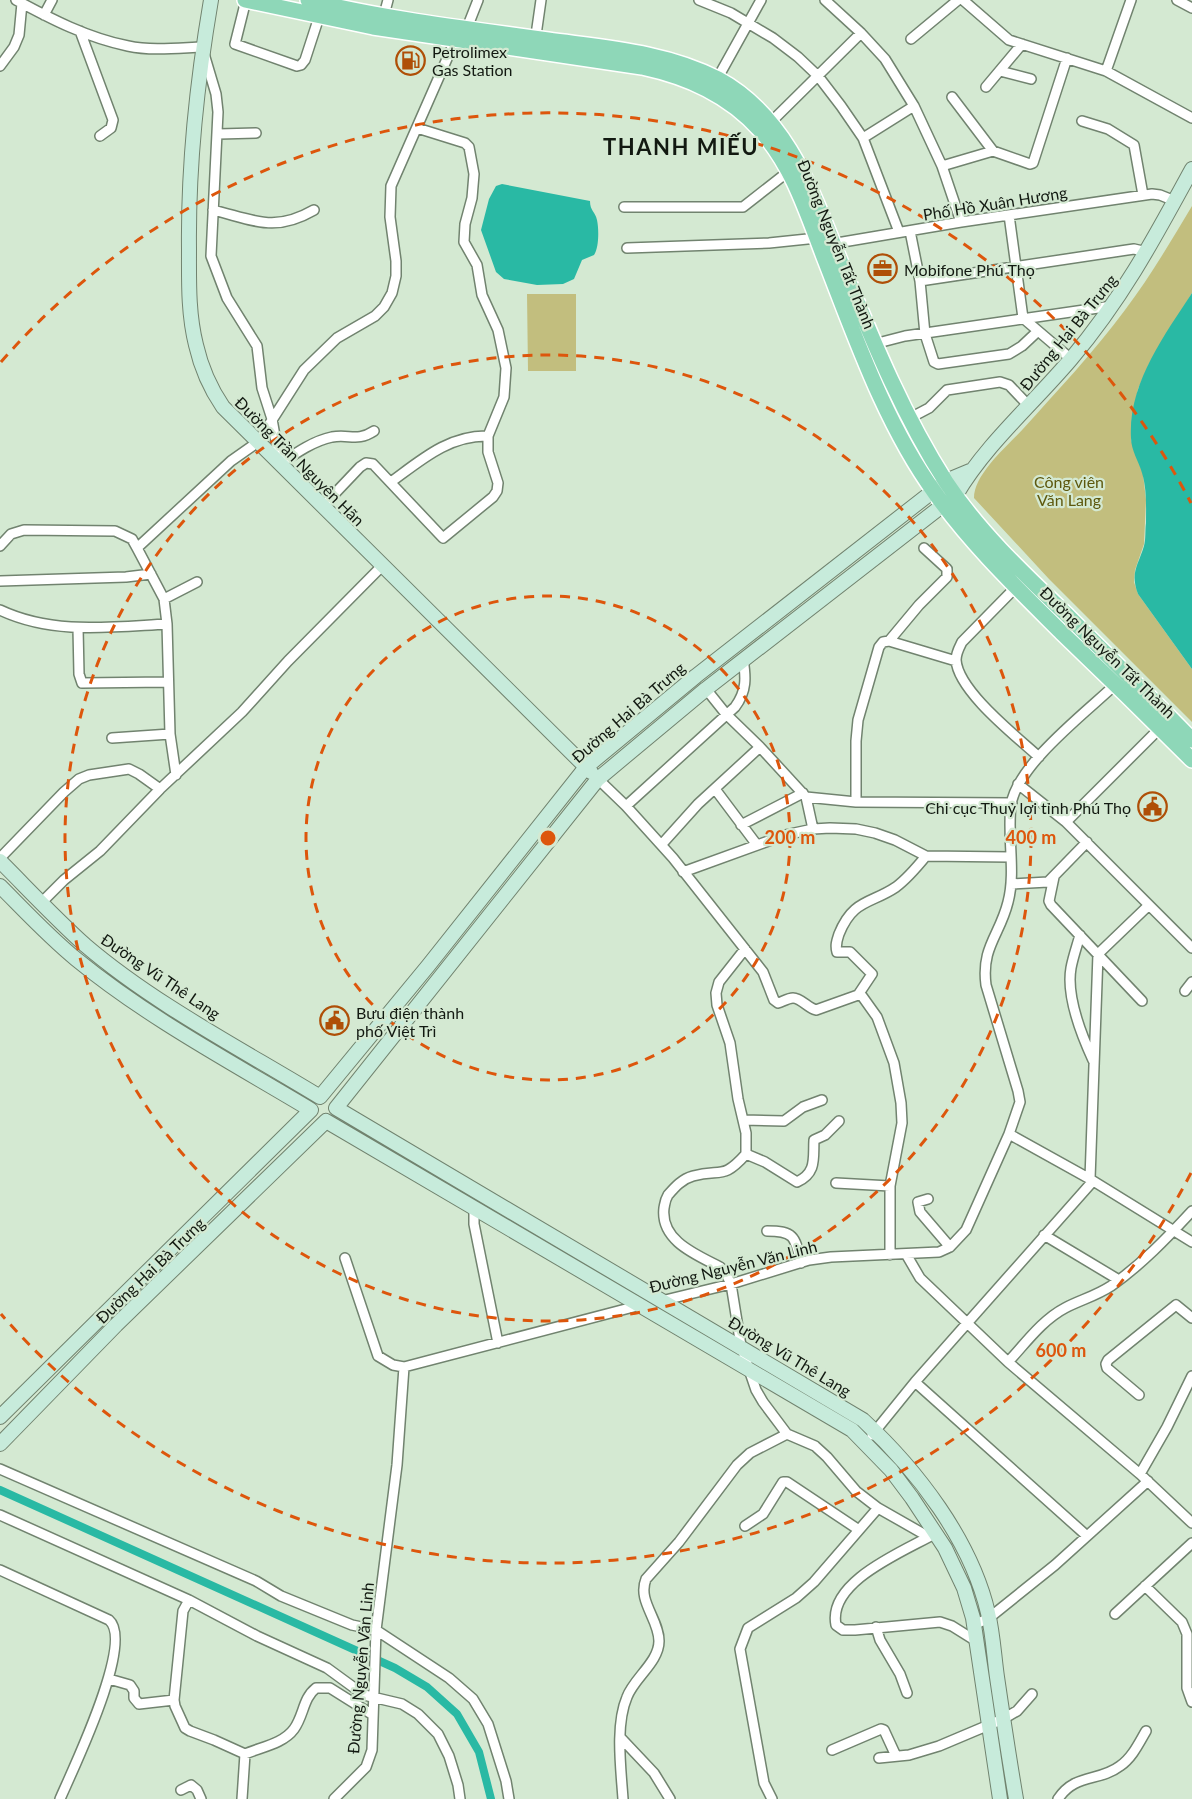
<svg xmlns="http://www.w3.org/2000/svg" width="1192" height="1799" viewBox="0 0 1192 1799" font-family="Lato,sans-serif">
<style>
.green{fill:#c2be7e}
.water{fill:#29b9a4}
.lines{fill:none;stroke-linecap:round;stroke-linejoin:round}
.canal{stroke:#29b9a4;stroke-width:8}
.street-casing{stroke:#71836f;stroke-width:12}
.secondary-casing{stroke:#71836f;stroke-width:16}
.primary-casing{stroke:#fff;stroke-width:18}
.street{stroke:#fff;stroke-width:9}
.secondary{stroke:#c7ebdb;stroke-width:14}
.primary{stroke:#8ed7b8;stroke-width:15}
.ring{fill:none;stroke:#dd560c;stroke-width:3;stroke-dasharray:10 8}
.labels{text-anchor:middle;dominant-baseline:central;stroke-width:4.5;stroke-linejoin:round;paint-order:stroke}
.poi-label{font-size:16px;fill:#121911;stroke:#d4e9d2;text-anchor:start}
.street-label{font-size:16px;fill:#121911;stroke:#d4e9d2}
.park-label{font-size:16px;fill:#5d580d;stroke:#d4e9d2}
.district-label{font-size:22px;font-weight:bold;letter-spacing:1.5px;fill:#121911;stroke:#d4e9d2}
.centre{fill:#dd560c;stroke:#d4e9d2;stroke-width:3}
.ring-label{font-size:18px;text-anchor:middle;font-weight:bold;fill:#dd560c;stroke:#d4e9d2;stroke-width:4.5;stroke-linejoin:round;paint-order:stroke}
</style>
<rect width="100%" height="100%" fill="#d4e9d2"/>
<!-- green -->
<path class="green" d="M 1192,206 L 1192,293 L 1149,364 L 1138,389 L 1132,417 L 1131,440 L 1143,474 L 1146,500 L 1144,544 L 1135,570 L 1134,582 L 1138,594 L 1192,669 L 1192,722 L 1049,579 L 974,498 C 974,474 1007,446 1023,429 C 1058,390 1094,352 1125,310 C 1150,277 1171,241 1192,206 Z
M 527,294 L 576,294 L 576,371 L 528,371 Z"/>
<!-- water -->
<path class="water" d="M 502,184 L 590,201 C 590,211 595,211 597,220 C 599,229 599,248 594,255 L 582,260 L 574,279 L 563,284 L 537,285 L 504,279 L 496,272 L 481,230 L 489,199 L 496,186 Z
M 1192,293 L 1192,669 L 1138,594 C 1130,572 1138,566 1144,546 C 1146,539 1145,530 1146,523 C 1146,507 1147,489 1142,473 C 1139,462 1131,450 1131,438 C 1128,384 1164,336 1192,293 Z"/>
<g class="lines">
<!-- canal -->
<path class="canal" d="M 0,1490 L 395,1668 L 427,1687 L 457,1714 L 479,1752 L 491,1799"/>
<defs>
<path id="street" d="M 16,0 C 51,19 88,38 128,46 C 151,51 178,48 202,47 L 216,94 L 218,112 L 211,256 L 227,298 L 257,346 L 262,388 L 272,419 L 280,464 C 296,453 313,441 332,437 C 350,434 357,442 374,431
M 246,0 L 235,44 L 297,66 L 301,65 L 305,60 L 319,17
M 699,0 L 731,13 L 773,38 L 798,57 L 818,76 L 841,106 L 863,138 L 899,232
M 825,0 L 861,33 L 885,59 L 914,106 L 942,166 L 961,222
M 963,0 L 1009,40 L 1106,71 L 1192,118
M 1177,0 L 1192,8
M 44,15 L 52,0
M 384,15 L 388,0
M 467,28 L 478,0
M 80,31 L 113,120 L 111,128 L 100,136
M 911,39 L 958,0
M 535,42 L 541,0
M 0,66 L 14,47 L 19,35 L 22,3
M 1000,71 L 1031,79
M 1106,71 L 1131,0
M 716,81 L 761,0
M 986,87 L 1022,44
M 952,97 L 993,151
M 1082,121 L 1108,129 L 1134,145 L 1143,195
M 770,123 L 861,33
M 219,134 L 256,133
M 863,138 L 914,106
M 942,166 L 993,151 L 1030,164 L 1033,163 L 1067,58
M 624,207 L 743,207 L 789,171
M 213,210 C 254,220 274,233 314,210
M 1009,215 L 1023,318 L 1071,359
M 910,231 L 920,281 L 925,334 L 934,362 L 938,364 L 1009,354 L 1022,346 L 1038,331
M 831,244 L 961,222 L 1152,194 L 1160,195 L 1175,201
M 627,248 L 769,243 L 817,238
M 920,281 L 1127,250 L 1134,249 L 1147,252
M 874,344 L 905,336 L 1112,306
M 910,418 L 929,408 L 947,390 L 1000,382 L 1009,385 L 1029,406
M 391,482 C 421,460 449,435 488,436
M 323,506 L 360,467 L 366,463 L 373,464 L 443,538 L 493,497 L 497,491 L 498,483 L 488,452 L 488,436 L 504,397 L 506,368 L 498,330 L 482,295 L 477,265 L 464,242 L 465,224 L 472,198 L 474,174 L 469,147 L 465,143 L 417,128
M 0,546 L 11,534 L 24,530 L 115,531 L 132,539 L 137,548 L 164,599 L 167,624 L 170,734 L 176,775
M 137,548 L 231,461 L 258,442 L 304,370 L 337,338 L 375,316 L 384,307 L 392,293 L 396,276 L 396,261 L 390,217 L 391,186 L 457,36
M 0,581 L 126,577 L 151,574
M 1016,587 L 962,642 C 959,648 956,653 956,660 C 958,691 1016,736 1039,757
M 164,599 L 197,582
M 0,610 C 53,635 110,627 167,624
M 78,628 L 79,674 L 82,683 L 167,682
M 889,641 L 919,605 L 947,577 L 947,569 L 924,548
M 706,689 L 726,714 L 760,747 L 806,797 L 813,829
M 112,738 L 170,734
M 598,779 L 626,806 L 673,858 L 763,972 L 774,1000 L 778,1003 C 782,1002 788,998 793,998 C 801,998 808,1008 816,1010 L 858,995 L 862,996 L 877,1017 L 894,1063 L 901,1103 L 902,1123 L 890,1186 L 890,1255
M 1018,784 L 1066,822 L 1192,948
M 715,789 L 757,845
M 806,797 L 856,802 L 1012,803
M 856,802 L 856,741 L 858,720 L 879,647 L 883,642 L 889,641 L 956,661
M 626,806 L 735,707 C 747,691 746,677 743,659
M 1066,822 L 1160,728
M 741,825 L 803,793
M 662,844 L 698,804 L 760,747
M 0,858 L 64,792 L 79,779 L 89,775 L 129,769 L 139,774 L 160,789
M 683,872 L 785,835 L 813,829 L 830,828 L 856,829 L 875,833 L 895,840 L 926,856 L 1010,857
M 1054,877 L 1049,901 L 1051,905 L 1142,1001
M 1011,884 L 1048,882 L 1087,842
M 42,902 L 64,880 L 100,851 L 160,789 L 242,712 L 288,661 L 382,566
M 1080,935 C 1077,946 1073,957 1071,968 C 1066,996 1081,1034 1093,1060
M 745,949 L 719,982 L 716,993 L 717,1005 L 730,1043 L 738,1099 L 746,1133 L 746,1154 C 722,1181 721,1168 693,1176 C 682,1179 675,1187 668,1195 C 665,1200 665,1203 664,1208 C 660,1241 697,1255 720,1267 L 725,1272 L 731,1284 L 741,1346 L 756,1390 L 763,1402 L 787,1434 L 815,1446 L 827,1457 L 856,1491 L 878,1508 L 814,1582 L 796,1598 L 748,1628 L 740,1649 L 764,1783 L 772,1799
M 1185,991 L 1192,982
M 858,995 L 872,974 L 850,952 L 837,952 C 835,945 837,940 839,934 C 853,899 871,904 896,887 C 908,878 917,867 926,856
M 743,1120 L 784,1121 L 803,1107 L 822,1100
M 1009,1134 L 1090,1179 L 1192,1242
M 746,1154 L 765,1162 L 797,1182 C 817,1173 813,1158 814,1140 L 825,1135 L 839,1121
M 1090,1179 L 1098,954 L 1149,905
M 836,1183 L 890,1186
M 928,1199 L 918,1202 L 920,1212 L 950,1247
M 474,1208 L 474,1224 L 498,1343
M 1192,1211 C 1167,1238 1141,1265 1111,1286 C 1096,1296 1080,1300 1065,1308 C 1042,1320 1025,1344 1008,1362 L 1140,1474 L 1192,1523
M 767,1231 C 795,1231 795,1237 801,1263
M 1044,1235 L 1119,1280
M 906,1254 L 920,1278 L 1008,1362
M 345,1258 L 378,1356 L 393,1365 L 404,1367
M 661,1301 L 731,1284 L 809,1260 L 831,1257 L 939,1252 L 950,1247 L 966,1230 L 1009,1134 L 1020,1102 L 1018,1091 L 986,985 C 981,947 1000,935 1008,902 C 1016,872 1007,837 1011,805 C 1017,764 1088,711 1118,682
M 915,1382 L 1087,1536
M 1139,1395 L 1107,1368 L 1106,1364 L 1108,1360 L 1176,1305 L 1192,1318
M 872,1435 L 915,1382 L 1093,1181
M 0,1469 L 256,1581 L 281,1596 L 352,1625 L 376,1630 L 449,1678 L 473,1699 L 488,1724 L 506,1781 L 509,1799
M 1140,1474 L 1167,1427 L 1192,1376
M 878,1508 L 929,1537
M 0,1515 L 189,1600 L 257,1636 L 327,1668 L 364,1695 L 402,1704 L 418,1714 L 438,1734 L 449,1756 L 458,1785 L 460,1799
M 745,1526 L 763,1514 L 783,1482 L 787,1482 L 859,1530
M 936,1533 C 905,1551 827,1581 836,1625 L 843,1630 L 855,1630 L 940,1622 L 952,1626 L 976,1641
M 0,1570 L 109,1620 C 135,1642 72,1771 60,1799
M 1145,1586 L 1182,1622 L 1187,1634 L 1187,1688 L 1192,1702
M 189,1600 L 183,1611 L 174,1700 L 175,1706 L 185,1728 L 190,1731 L 214,1740 L 245,1754 C 261,1747 283,1744 294,1729 C 304,1715 303,1698 316,1688 L 330,1688 L 373,1715
M 1115,1614 L 1192,1543
M 974,1625 L 989,1618 L 1055,1565 L 1148,1481
M 876,1627 L 880,1640 L 900,1674 L 907,1693
M 109,1679 L 130,1685 L 134,1691 L 134,1698 L 139,1704 L 174,1700
M 620,1737 L 654,1773 L 670,1799
M 832,1750 L 881,1729 L 884,1730 L 896,1756
M 879,1758 L 909,1755 L 939,1746 L 1003,1719 L 1017,1711 L 1032,1694
M 181,1790 L 191,1785 L 197,1790 L 201,1799
M 242,1799 L 245,1754
M 334,1799 L 366,1767 L 372,1750 L 376,1630 L 397,1465 L 404,1367 L 641,1305
M 623,1799 C 621,1769 615,1725 627,1697 C 634,1678 659,1662 659,1641 C 659,1619 637,1601 646,1579 L 679,1542 L 737,1465 L 750,1453 L 787,1434
M 1058,1799 C 1075,1773 1099,1782 1120,1766 C 1132,1758 1139,1743 1146,1731"/>
<path id="secondary" d="M 211,0 C 197,82 188,166 189,249 C 189,281 188,313 196,345 C 201,367 210,388 223,407 L 591,772
M 0,861 C 28,889 56,919 85,945 C 154,1004 243,1050 320,1097 L 428,966 L 586,767 L 696,676 L 946,481 L 970,471
M 0,886 C 24,910 49,937 76,959 C 148,1018 231,1062 311,1110 L 0,1417
M 0,1444 L 116,1325 L 326,1121 L 852,1430 L 891,1470 L 912,1498 L 945,1548 L 964,1588 L 973,1618 L 1000,1799
M 1016,1799 C 1009,1758 1003,1718 997,1677 C 994,1656 993,1634 988,1613 C 971,1540 917,1470 863,1420 L 336,1108 L 598,779 L 706,689 L 956,495 C 986,444 1033,404 1071,359 C 1122,299 1155,237 1192,169"/>
<path id="primary" d="M 245,0 L 373,27 L 642,67 C 688,77 729,95 761,131 C 793,167 807,213 824,257 C 855,336 885,424 935,493 C 971,544 1017,588 1061,632 C 1105,674 1149,717 1192,760
M 308,0 C 384,19 470,29 548,40 C 606,48 666,52 718,79 C 790,118 814,198 843,268 C 873,341 903,415 946,482 C 979,532 1025,575 1068,616 C 1109,657 1151,698 1192,740"/>
</defs>
<!-- street casing -->
<use href="#street" class="street-casing"/>
<!-- secondary casing -->
<use href="#secondary" class="secondary-casing"/>
<!-- primary casing -->
<use href="#primary" class="primary-casing"/>
<!-- street -->
<use href="#street" class="street"/>
<!-- secondary -->
<use href="#secondary" class="secondary"/>
<!-- primary -->
<use href="#primary" class="primary"/>
</g>
<!-- distance rings -->
<g class="ring">
<circle cx="548" cy="838" r="242"/>
<circle cx="548" cy="838" r="483"/>
<path d="M1191 1173A725 725 0 0 1 1 1314M1 362A725 725 0 0 1 1191 503"/>
</g>
<!-- icons -->
<defs>
<symbol id="fuel-ring" viewBox="-11 -11 22 22"><circle r="9.5" fill="#d4e9d2" stroke="#af4f07" stroke-width="1.5"/><path d="M-5.5-6h7V0h2V4h1.3V-2.5L3-4.5l.8-.8L6-3V5H2.5V1h-1V6h-7ZM-4.2-4.7v3.2H.2V-4.7Z" fill="#af4f07"/></symbol>
<symbol id="office-ring" viewBox="-11 -11 22 22"><circle r="9.5" fill="#d4e9d2" stroke="#af4f07" stroke-width="1.5"/><path d="M-6-3h4V-5.5h4V-3h4V5H-6ZM-1-4.5V-3h2v-1.5ZM-6 0V1H6V0Z" fill="#af4f07"/></symbol>
<symbol id="civic-ring" viewBox="-11 -11 22 22"><circle r="9.5" fill="#d4e9d2" stroke="#af4f07" stroke-width="1.5"/><path d="M-.6-6.5H3V-4.5H.6V-3L4-1V1h2V6H-6V1h2V-1L-.6-3ZM-1.2 2.5V6h2.4V2.5Z" fill="#af4f07"/></symbol>
</defs>
<g fill-rule="evenodd">
<use href="#fuel-ring" x="394" y="44" width="33" height="33"/>
<use href="#office-ring" x="866" y="252" width="33" height="33"/>
<use href="#civic-ring" x="1136" y="790" width="33" height="33"/>
<use href="#civic-ring" x="318" y="1004" width="33" height="33"/>
</g>
<g class="labels">
<!-- poi labels -->
<g class="poi-label">
<text x="432" y="51">Petrolimex<tspan x="432" dy="18">Gas Station</tspan></text>
<text x="904" y="269">Mobifone Phú Thọ</text>
<text x="1131" y="807" text-anchor="end">Chi cục Thuỷ lợi tỉnh Phú Thọ</text>
<text x="356" y="1012">Bưu điện thành<tspan x="356" dy="18">phố Việt Trì</tspan></text>
</g>
<!-- street labels -->
<g class="street-label">
<text transform="translate(995 203) rotate(-9)">Phố Hồ Xuân Hương</text>
<text transform="translate(837 244) rotate(68)">Đường Nguyễn Tất Thành</text>
<text transform="translate(1068 332) rotate(-51)">Đường Hai Bà Trưng</text>
<text transform="translate(300 461) rotate(45)">Đường Trần Nguyên Hãn</text>
<text transform="translate(1108 652) rotate(44)">Đường Nguyễn Tất Thành</text>
<text transform="translate(628 712) rotate(-41)">Đường Hai Bà Trưng</text>
<text transform="translate(161 976) rotate(34)">Đường Vũ Thê Lang</text>
<text transform="translate(733 1266) rotate(-14)">Đường Nguyễn Văn Linh</text>
<text transform="translate(150 1270) rotate(-44)">Đường Hai Bà Trưng</text>
<text transform="translate(790 1356) rotate(31)">Đường Vũ Thê Lang</text>
<text transform="translate(360 1668) rotate(-85)">Đường Nguyễn Văn Linh</text>
</g>
<!-- park labels -->
<g class="park-label">
<text x="1069" y="481">Công viên<tspan x="1069" dy="18">Văn Lang</tspan></text>
</g>
<!-- district labels -->
<g class="district-label">
<text x="681" y="146">THANH MIẾU</text>
</g>
</g>
<circle cx="548" cy="838" r="9" class="centre"/>
<g class="ring-label">
<text x="790" y="844">200 m</text>
<text x="1031" y="844">400 m</text>
<text x="1061" y="1357">600 m</text>
</g>
</svg>
